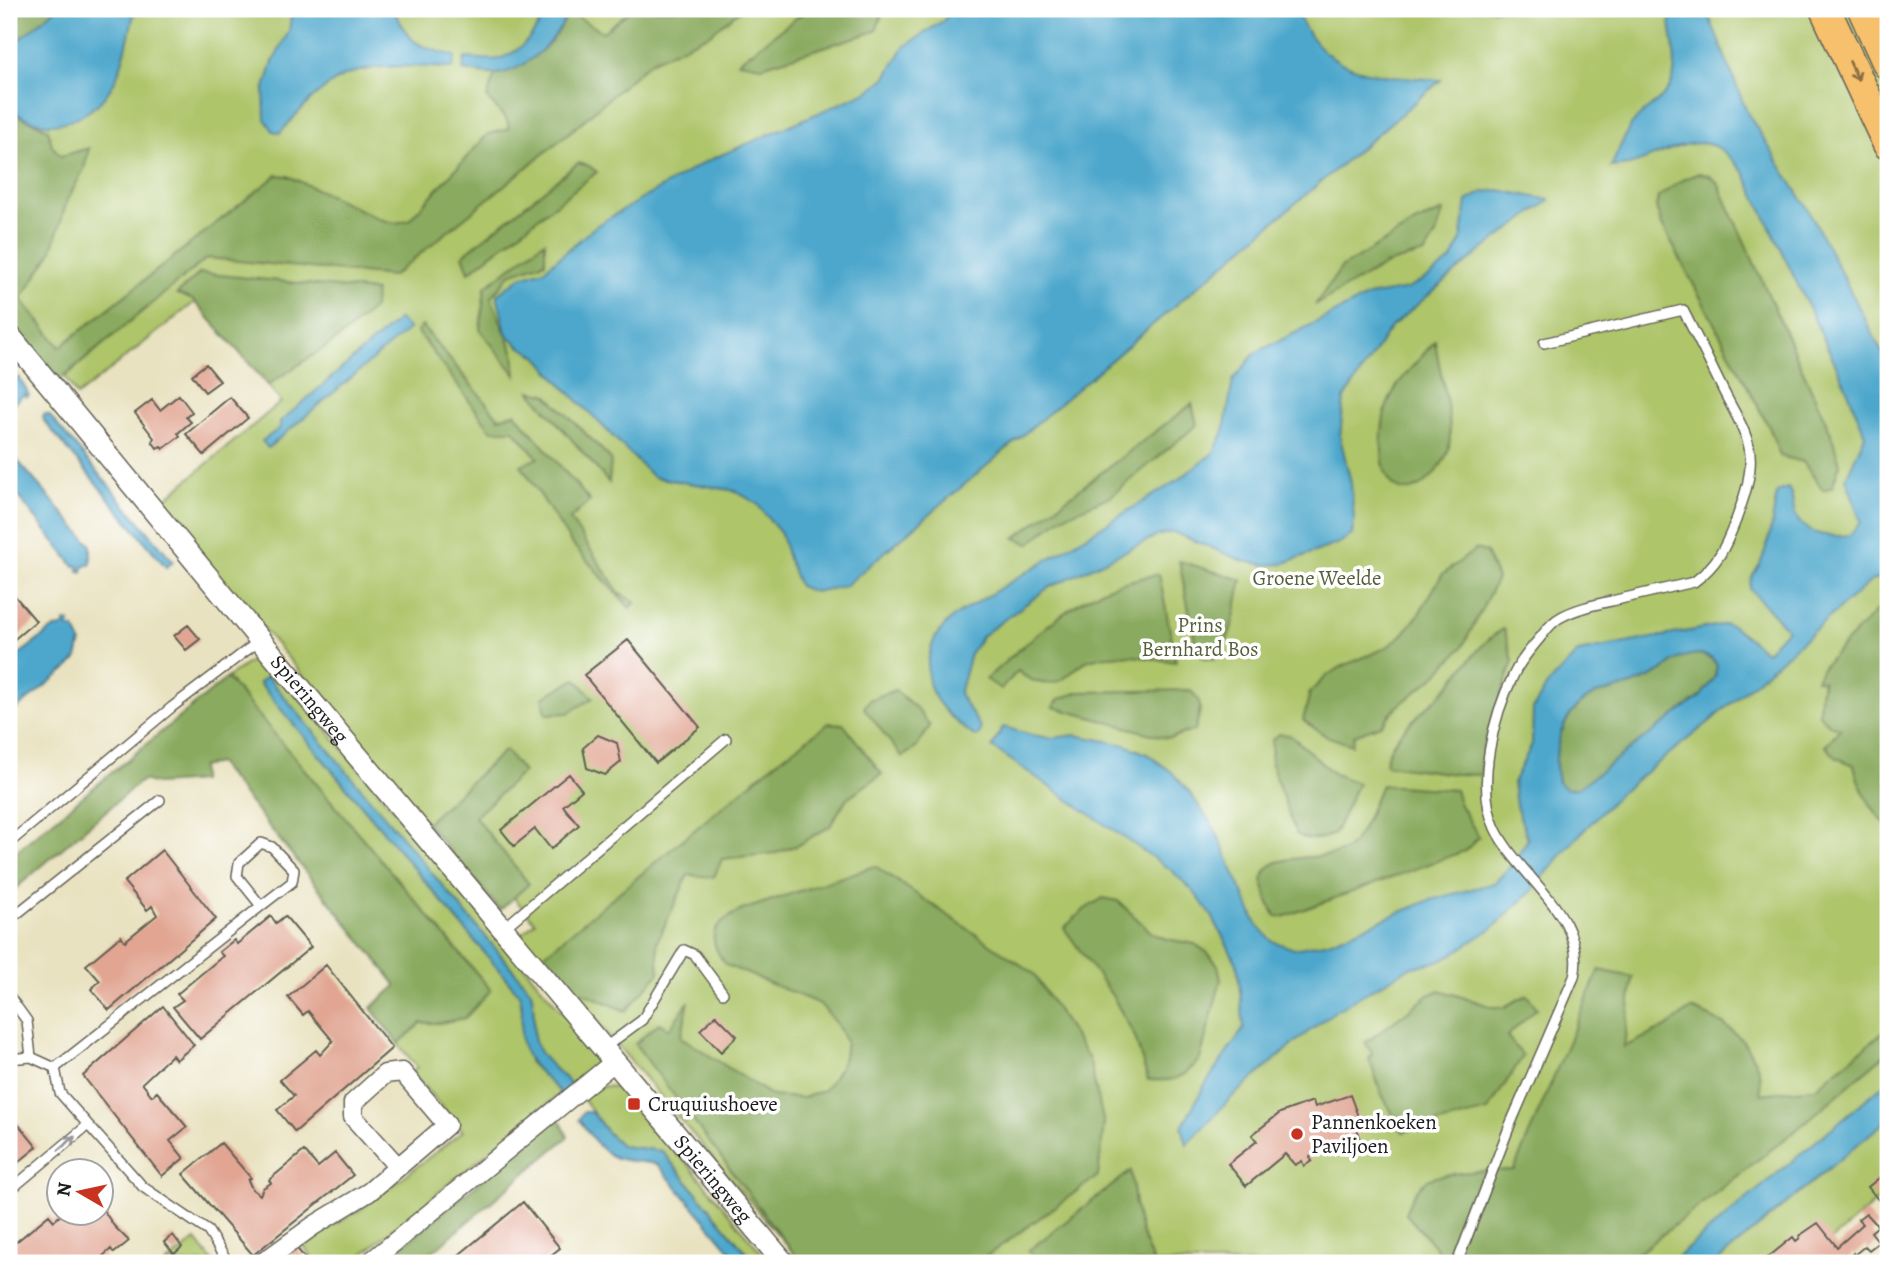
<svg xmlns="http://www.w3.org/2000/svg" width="1897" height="1272" viewBox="0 0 1897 1272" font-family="Alegreya,serif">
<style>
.green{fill:#aec56a;stroke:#657043;stroke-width:2}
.forest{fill:#8aaa5e;stroke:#53633d;stroke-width:2}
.water{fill:#4ea7cc;stroke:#356274;stroke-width:2;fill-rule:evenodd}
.building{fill:#e1a592}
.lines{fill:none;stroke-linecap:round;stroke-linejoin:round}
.service-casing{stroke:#646155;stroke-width:12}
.minor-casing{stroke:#646155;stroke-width:21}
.tertiary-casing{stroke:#646155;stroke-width:24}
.trunk-casing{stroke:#646155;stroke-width:33}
.service{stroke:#fff;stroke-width:9}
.minor{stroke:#fff;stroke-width:18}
.tertiary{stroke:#fff;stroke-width:21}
.trunk{stroke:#f7c06c;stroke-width:30}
.oneway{stroke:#8a6e44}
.oneway2{stroke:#999}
.poi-dot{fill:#c8321e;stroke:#fff;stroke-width:2.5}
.labels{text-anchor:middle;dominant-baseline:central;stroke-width:7;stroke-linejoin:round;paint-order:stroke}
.park-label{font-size:21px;fill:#56603b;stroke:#fff}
.street-label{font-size:21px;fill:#1c1c1c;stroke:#fff}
.poi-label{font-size:21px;fill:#1c1c1c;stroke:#fff;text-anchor:start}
</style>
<rect width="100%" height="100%" fill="#fff"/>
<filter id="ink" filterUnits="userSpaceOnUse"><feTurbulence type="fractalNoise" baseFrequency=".0143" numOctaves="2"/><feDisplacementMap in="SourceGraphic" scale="14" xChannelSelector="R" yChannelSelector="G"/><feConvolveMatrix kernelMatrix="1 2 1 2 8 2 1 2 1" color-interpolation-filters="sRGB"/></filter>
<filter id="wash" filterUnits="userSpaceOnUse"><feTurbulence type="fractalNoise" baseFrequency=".00686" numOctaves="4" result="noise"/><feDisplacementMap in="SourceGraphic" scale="28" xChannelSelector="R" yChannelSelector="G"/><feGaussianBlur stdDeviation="1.57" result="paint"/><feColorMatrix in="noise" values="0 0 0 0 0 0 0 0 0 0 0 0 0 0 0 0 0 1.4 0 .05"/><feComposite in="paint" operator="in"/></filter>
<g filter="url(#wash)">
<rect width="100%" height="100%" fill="#e9e2c0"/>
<!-- green -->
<path class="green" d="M 63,9 L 1817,9 L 1888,165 L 1888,1192 L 1804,1263 L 802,1263 L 573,993 L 562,984 L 520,935 L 535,922 L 439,812 L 426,823 L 159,504 L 281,402 L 268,385 L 270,383 L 195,302 L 77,396 L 65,377 L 227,238 L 263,201 L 59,377 L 9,315 L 9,265 L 45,159 L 30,95 Z
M 1835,9 L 1856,9 L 1888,80 L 1888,119 Z
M 262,661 L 273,665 L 594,1050 L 594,1067 L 572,1085 C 559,1072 536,1056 534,1037 C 533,1020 535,1007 531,991 L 267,677 L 259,683 L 520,995 L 529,1062 L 561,1093 L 352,1263 L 317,1263 L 302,1245 L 363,1208 L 463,1131 L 412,1073 L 417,1067 L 398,1044 L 421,1023 L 440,1023 L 490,990 L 227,678 L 249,662 Z
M 602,1086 L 615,1087 L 626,1093 L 660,1130 L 770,1263 L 755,1263 L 662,1151 L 622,1146 L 607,1132 L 583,1099 L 591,1091 Z
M 196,1240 L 214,1263 L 166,1263 Z"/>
<!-- forest -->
<path class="forest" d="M 15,9 L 56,9 L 9,48 L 9,14 Z
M 632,9 L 742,9 L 710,34 L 650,62 L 576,127 L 393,276 L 207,258 L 58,381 L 9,322 L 9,111 L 48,129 L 52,146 L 61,156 L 89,148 L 84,169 L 67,201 L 51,253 L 21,299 L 60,347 L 277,175 L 288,176 L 382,220 L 396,223 L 409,220 L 488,134 L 509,129 L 507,120 L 487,98 L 495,74 C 518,70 541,55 555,36 C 561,29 563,20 569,12 L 603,32 Z
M 808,9 L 884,9 L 876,31 L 762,66 L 738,62 Z
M 578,163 L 589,166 L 597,172 L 469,272 L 463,255 Z
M 1699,173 L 1710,176 L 1718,183 L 1831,433 L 1840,464 L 1832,487 L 1823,490 L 1803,462 L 1780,456 L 1770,429 L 1661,223 L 1656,207 L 1658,197 L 1682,180 Z
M 1443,211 L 1436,235 L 1425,253 L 1387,264 L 1315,305 L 1341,268 L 1415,223 Z
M 545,241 L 545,262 L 510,274 L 491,298 L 514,353 L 516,375 L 480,330 L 485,287 Z
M 200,273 L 375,291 L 374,308 L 339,338 L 268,385 L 193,300 L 177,294 Z
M 422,326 L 499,418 L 515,413 L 590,501 L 570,519 L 620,594 L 636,602 L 630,608 L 571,543 L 521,465 L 538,458 L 514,430 L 491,430 L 417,331 Z
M 1435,341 C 1439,372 1454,418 1449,447 C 1446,465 1417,501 1396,487 C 1377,475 1380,424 1387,406 C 1396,381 1419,360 1435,341 Z
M 530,391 L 546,394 L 611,459 L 609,483 Z
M 1192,404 L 1197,425 L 1111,496 L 1062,517 L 1029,544 L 1015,538 Z
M 1476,549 L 1486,552 L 1497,579 L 1462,648 L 1434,677 L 1397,707 L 1381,725 L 1354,735 L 1352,745 L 1326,736 L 1303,720 L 1310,692 L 1328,675 L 1343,666 L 1386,648 L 1403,634 L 1417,617 L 1442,575 Z
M 1179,561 L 1242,580 C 1235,606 1234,641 1214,659 L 1203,658 L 1196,646 Z
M 1159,574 L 1176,662 C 1148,658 1117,651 1089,660 C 1078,664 1072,674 1063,679 C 1047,688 1030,682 1018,671 L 1001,689 L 986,679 C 1019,650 1067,604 1107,588 C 1124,581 1142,578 1159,574 Z
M 1888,599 L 1888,827 C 1872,810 1859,788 1854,765 L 1837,758 L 1825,746 L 1840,729 L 1830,725 L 1819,714 L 1820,694 L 1823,680 L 1816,679 L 1823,666 Z
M 1504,629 L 1513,661 L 1483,748 L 1481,775 L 1455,774 L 1387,765 L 1385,762 C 1388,751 1393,742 1401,733 C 1413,718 1430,706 1444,691 C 1462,672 1481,640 1504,629 Z
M 1701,654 L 1712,659 L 1717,665 L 1715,677 L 1701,696 L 1578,788 L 1566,789 L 1558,782 C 1551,748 1562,710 1596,694 C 1603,692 1611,691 1617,689 C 1629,686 1642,681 1653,676 C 1676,665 1669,656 1701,654 Z
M 227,678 L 491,990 L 465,1018 L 440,1023 L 421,1023 L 398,1044 L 371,1008 L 396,986 L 395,983 L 218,763 L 201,767 L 201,781 L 157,784 L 142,780 L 9,894 L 9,857 Z
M 576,679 L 593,698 L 568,713 L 546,714 L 543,697 Z
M 895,690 L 917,709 L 930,726 L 917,747 L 902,757 L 864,708 L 869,700 Z
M 1190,690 C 1205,704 1200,711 1195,730 L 1170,738 L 1162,737 L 1053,707 L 1059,699 L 1079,692 Z
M 829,723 L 843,724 L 882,774 L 847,798 L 830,826 L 798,845 L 776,853 L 722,859 L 714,877 L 688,875 L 657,942 L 659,973 L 626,1011 L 562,984 L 540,958 L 775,763 Z
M 1279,734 L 1289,735 L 1295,739 L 1334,774 L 1358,783 L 1334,834 C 1320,840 1309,842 1296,834 L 1271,764 L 1272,740 Z
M 505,750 L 523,772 L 475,817 L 529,884 L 500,910 L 426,823 Z
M 1381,785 L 1455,790 L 1460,805 L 1479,837 L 1465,851 L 1283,917 L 1276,916 C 1269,907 1267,897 1264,886 C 1255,846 1329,865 1348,848 C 1364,834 1372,804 1381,785 Z
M 875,866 L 1033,973 L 1089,1059 L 1104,1124 L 1098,1176 L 977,1263 L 801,1263 L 635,1044 L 659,1023 L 669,1029 L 689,1001 L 681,1037 L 772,1096 L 803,1098 L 824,1090 L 838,1071 L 844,1057 L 846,1042 L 836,1023 L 820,1004 L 726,965 C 704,936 712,924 742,910 Z
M 1103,898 L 1118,901 L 1152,933 L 1166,939 L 1195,944 L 1208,953 L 1218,965 L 1221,980 L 1200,1059 C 1181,1081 1175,1081 1148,1080 L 1135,1037 L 1113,997 L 1064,928 L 1085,909 Z
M 1599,970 L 1633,977 L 1624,1047 L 1668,1026 L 1691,1009 C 1723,1021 1743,1033 1757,1066 C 1761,1074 1760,1086 1761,1094 L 1815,1088 L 1888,1028 L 1888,1052 L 1795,1131 L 1626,1263 L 1449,1263 L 1405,1213 C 1409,1202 1417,1187 1426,1181 C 1440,1171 1495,1171 1514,1170 Z
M 1440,990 L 1493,1007 L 1504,1007 L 1527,995 L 1537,1008 L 1507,1036 L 1523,1056 L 1488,1111 L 1403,1132 L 1382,1095 L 1369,1059 L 1372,1053 L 1365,1043 L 1429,995 Z
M 559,1118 L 568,1137 L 433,1251 L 416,1263 L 382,1263 L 519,1149 Z
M 1131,1171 C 1135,1208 1137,1229 1154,1263 L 1038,1263 L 1028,1251 Z"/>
<!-- water -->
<path class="water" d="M 56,9 L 135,9 C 125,51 121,99 76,118 C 68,122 54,125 45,124 C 33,122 20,115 9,111 L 9,48 Z
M 292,9 L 393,9 C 414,48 414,44 455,56 L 453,68 C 421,67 386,63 355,72 C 325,81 300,110 280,133 L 273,131 L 265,119 L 264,91 L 273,62 L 289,31 Z
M 547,9 L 570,9 C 559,37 528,71 496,74 C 485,75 474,72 463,70 L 465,58 C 475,58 489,61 498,59 C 523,52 537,31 547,9 Z
M 952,9 L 1296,9 C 1322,78 1379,75 1441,80 L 845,586 L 814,592 L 799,586 L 788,559 L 781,534 L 757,504 L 736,491 L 653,477 L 562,385 L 537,356 L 519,346 L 506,333 L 497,295 L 521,277 L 544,270 L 597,225 L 705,162 L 869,91 L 886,77 L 904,47 L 944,20 Z
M 1670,9 L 1706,9 L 1747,112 L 1808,209 L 1888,364 L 1888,574 L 1871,581 L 1708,723 L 1620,793 L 1568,847 L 1531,892 L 1494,927 L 1443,960 L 1409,968 L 1335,1011 L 1298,1040 L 1231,1098 L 1187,1144 L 1182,1127 L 1204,1086 L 1244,1028 L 1237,964 L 1212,916 L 1193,891 L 1171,870 L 992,747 L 1003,727 L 1032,735 L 1051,738 L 1076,735 L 1126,745 L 1147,754 L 1172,772 L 1190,793 L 1215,829 L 1257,925 L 1272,941 L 1294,949 L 1329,942 L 1427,901 L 1494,883 L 1508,869 L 1528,839 L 1516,806 L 1513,783 L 1532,744 L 1533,709 L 1547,685 L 1578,652 L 1726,624 L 1734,627 L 1766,652 L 1787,629 L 1750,589 C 1749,579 1755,573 1760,564 C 1770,541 1773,516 1777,492 L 1788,488 C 1794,496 1792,501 1794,510 C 1800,535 1829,538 1850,535 L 1861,522 L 1846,478 L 1865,435 L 1845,384 L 1744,172 C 1736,164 1729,155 1720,149 C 1691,131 1655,160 1628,165 C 1623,166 1617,166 1611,167 C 1618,152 1624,135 1633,123 C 1648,103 1669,102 1674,74 C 1678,52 1668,31 1670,9 ZM 1701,654 L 1712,658 L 1717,665 L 1715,677 L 1701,696 L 1578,788 L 1566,789 L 1558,782 C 1551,748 1562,710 1596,694 C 1603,692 1611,691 1618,689 C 1630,686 1642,681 1653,676 C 1676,665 1669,656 1701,654 Z
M 1499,190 L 1550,200 L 1481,251 L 1391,327 L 1344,399 L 1340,437 L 1351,483 L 1354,519 L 1352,535 L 1339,543 L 1282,564 L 1266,565 L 1243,561 L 1173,532 L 1157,536 L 1048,588 L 982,636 L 970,654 L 959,694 L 981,728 L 979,736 L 974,736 C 939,710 914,684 935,638 C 939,631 947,623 953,617 L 1178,480 L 1213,453 L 1219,442 L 1224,431 L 1233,380 L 1255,353 L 1368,296 L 1407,289 L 1430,276 L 1452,259 L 1461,241 L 1467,201 L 1483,192 Z
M 399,319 L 409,329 L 268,448 L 262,441 L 280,428 L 280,422 Z
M 19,377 L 29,395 L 27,397 L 25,394 L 9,407 L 9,386 Z
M 45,414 L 49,415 L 173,561 L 166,567 L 44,421 L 43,416 Z
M 9,451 L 91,545 L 91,564 L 83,567 L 82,572 L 78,570 L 78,566 L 74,566 L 9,485 Z
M 65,622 L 70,622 L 69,628 L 74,628 L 81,642 L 77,658 L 70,666 L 9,715 L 9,662 L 53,629 L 65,626 Z
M 267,676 L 531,991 C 535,1007 533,1021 534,1037 C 536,1056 559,1072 572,1085 L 561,1093 C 544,1076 521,1060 521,1034 C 521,1020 524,1009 520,995 L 259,683 Z
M 1888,1081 L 1888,1119 L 1715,1263 L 1670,1263 Z
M 583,1112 L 592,1112 L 607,1132 L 622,1146 L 662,1151 L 755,1263 L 741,1263 L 658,1165 C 644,1160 627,1163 614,1157 C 599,1151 589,1132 579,1120 Z"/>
<g id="blocks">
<!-- building -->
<path class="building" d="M 206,364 L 220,381 L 205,392 L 192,375 Z
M 179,395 L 192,412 L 186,417 L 191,422 L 178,433 L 180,436 L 163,449 L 161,446 L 157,448 L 152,441 L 154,438 L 135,413 L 152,400 L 160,410 Z
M 230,397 L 248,418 L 204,455 L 186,434 Z
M 9,589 L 36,621 L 11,642 L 9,639 Z
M 188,625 L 200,639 L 186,650 L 174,636 Z
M 628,640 L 700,727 L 656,763 L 584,675 Z
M 598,735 L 617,743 L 621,762 L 605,775 L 587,768 L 583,748 Z
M 569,774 L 582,790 L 563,806 L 579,825 L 551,849 L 535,829 L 514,846 L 501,830 Z
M 162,850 L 216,919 L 109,1010 L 91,989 L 100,981 L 86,965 L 121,936 L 125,941 L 157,915 L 152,906 L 147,910 L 124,882 Z
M 271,916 L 276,923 L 285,916 L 311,947 L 200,1039 L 173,1007 L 183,1000 L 177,994 L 223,956 L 219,952 L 234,940 L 237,944 Z
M 326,965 L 392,1048 L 295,1132 L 277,1110 L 294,1096 L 280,1080 L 316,1050 L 320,1055 L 333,1041 L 308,1011 L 303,1015 L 288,997 Z
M 163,1006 L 194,1045 L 176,1060 L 172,1055 L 142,1083 L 152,1096 L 157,1092 L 187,1127 L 170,1141 L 184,1158 L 162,1176 L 83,1076 Z
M 716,1015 L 737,1036 L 721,1052 L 700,1030 Z
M 1350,1095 L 1360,1122 L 1355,1124 L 1360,1137 L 1316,1152 L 1310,1157 L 1312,1161 L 1304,1166 L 1302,1161 L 1295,1165 L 1285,1154 L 1246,1186 L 1228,1164 L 1257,1141 L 1252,1135 L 1280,1113 L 1313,1101 L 1315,1107 Z
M 9,1113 L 37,1147 L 9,1170 Z
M 221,1143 L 251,1178 L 248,1180 L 252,1189 L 260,1195 L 263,1188 L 271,1183 L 269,1180 L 304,1151 L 318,1167 L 335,1153 L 353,1175 L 253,1255 L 183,1174 Z
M 1884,1174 L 1888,1179 L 1888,1212 L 1868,1187 Z
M 523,1202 L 560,1248 L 541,1263 L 449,1263 Z
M 102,1208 L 114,1226 L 129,1241 L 114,1253 L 111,1249 L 103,1256 L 109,1263 L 9,1263 L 9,1248 L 49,1215 L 54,1221 L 64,1212 L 102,1212 Z
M 1866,1213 L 1878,1226 L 1871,1232 L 1879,1242 L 1869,1250 L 1865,1246 L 1854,1255 L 1853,1253 L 1845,1263 L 1761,1263 L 1793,1237 L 1796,1241 L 1800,1238 L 1799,1236 L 1818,1223 L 1837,1247 L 1863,1224 L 1858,1219 Z
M 173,1235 L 182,1247 L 174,1254 L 164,1242 Z
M 295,1246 L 309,1263 L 279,1263 L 290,1254 L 289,1252 Z"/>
</g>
</g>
<g filter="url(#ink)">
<use href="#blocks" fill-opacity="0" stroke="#646155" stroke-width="2"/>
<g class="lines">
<defs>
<path id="service" d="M 9,843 L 172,707 L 259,641
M 9,920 L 160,800
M 504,928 L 726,739
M 9,996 L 27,1021 L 31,1057 L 55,1068 L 60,1093 L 143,1187 L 208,1231 L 228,1263
M 604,1048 L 642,1020 L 684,950 L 695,955 L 723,993
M 9,1059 L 31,1057
M 55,1068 L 261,906 L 292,882 L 294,870 L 272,847 L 261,843 L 239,863 L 237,876 L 261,906
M 9,1191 L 88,1125
M 1457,1263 L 1510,1125 L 1574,977 C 1588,916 1518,877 1495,828 C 1475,785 1494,714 1514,674 C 1520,661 1530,650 1539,639 C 1545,632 1551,622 1561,617 C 1577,608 1598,604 1616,600 C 1642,594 1668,588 1694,582 C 1718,564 1725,548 1736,520 C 1744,498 1754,471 1749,447 C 1745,428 1733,410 1724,392 C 1711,365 1697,337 1683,310 L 1544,343"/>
<path id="minor" d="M 262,1263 L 313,1226 L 369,1192 L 447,1125 L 402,1072 L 385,1074 L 353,1103 L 353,1117 L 398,1167
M 369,1263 L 614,1062"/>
<g id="tertiary">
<path id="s1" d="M 9,335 L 260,640 L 784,1263"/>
</g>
<path id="trunk" d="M 1825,9 L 1888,144
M 1863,9 L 1888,64"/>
</defs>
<!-- service casing -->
<use href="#service" class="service-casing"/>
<!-- minor casing -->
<use href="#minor" class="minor-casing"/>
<!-- tertiary casing -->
<use href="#tertiary" class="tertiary-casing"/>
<!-- trunk casing -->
<use href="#trunk" class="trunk-casing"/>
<!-- service -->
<use href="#service" class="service"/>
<!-- minor -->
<use href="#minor" class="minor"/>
<!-- tertiary -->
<use href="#tertiary" class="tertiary"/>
<!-- trunk -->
<use href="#trunk" class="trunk"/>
</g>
<!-- one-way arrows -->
<defs><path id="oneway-shaft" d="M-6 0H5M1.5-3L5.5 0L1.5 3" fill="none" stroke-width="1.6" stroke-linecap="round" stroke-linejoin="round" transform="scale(1.75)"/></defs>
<use class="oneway" href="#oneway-shaft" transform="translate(1854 71) rotate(65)"/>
<use class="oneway2" href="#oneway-shaft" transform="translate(67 1143) rotate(-40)"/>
</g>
<!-- markers -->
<g class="poi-dot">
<rect x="627" y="1097" width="14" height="14" rx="3.5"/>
<circle cx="1297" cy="1134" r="7"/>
</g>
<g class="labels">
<!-- park labels -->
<g class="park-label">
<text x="1317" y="578">Groene Weelde</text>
<text x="1200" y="625">Prins<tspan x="1200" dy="24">Bernhard Bos</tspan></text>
</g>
<!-- street labels -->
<g class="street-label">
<text stroke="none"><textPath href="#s1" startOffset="472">Spieringweg</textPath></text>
<text stroke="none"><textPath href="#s1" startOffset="1099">Spieringweg</textPath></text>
</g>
<!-- poi labels -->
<g class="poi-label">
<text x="648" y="1104">Cruquiushoeve</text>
<text x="1311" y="1122">Pannenkoeken<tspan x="1311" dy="24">Paviljoen</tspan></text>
</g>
</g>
<!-- margin -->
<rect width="1897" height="1272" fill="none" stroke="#fff" stroke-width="35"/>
<!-- north arrow -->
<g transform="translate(80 1192) rotate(279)"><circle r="33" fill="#ffffff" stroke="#a4a4a4" stroke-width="2"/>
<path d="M0-5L12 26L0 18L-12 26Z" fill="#c8321e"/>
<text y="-10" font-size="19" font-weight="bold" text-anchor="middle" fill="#1c1c1c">N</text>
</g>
</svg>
